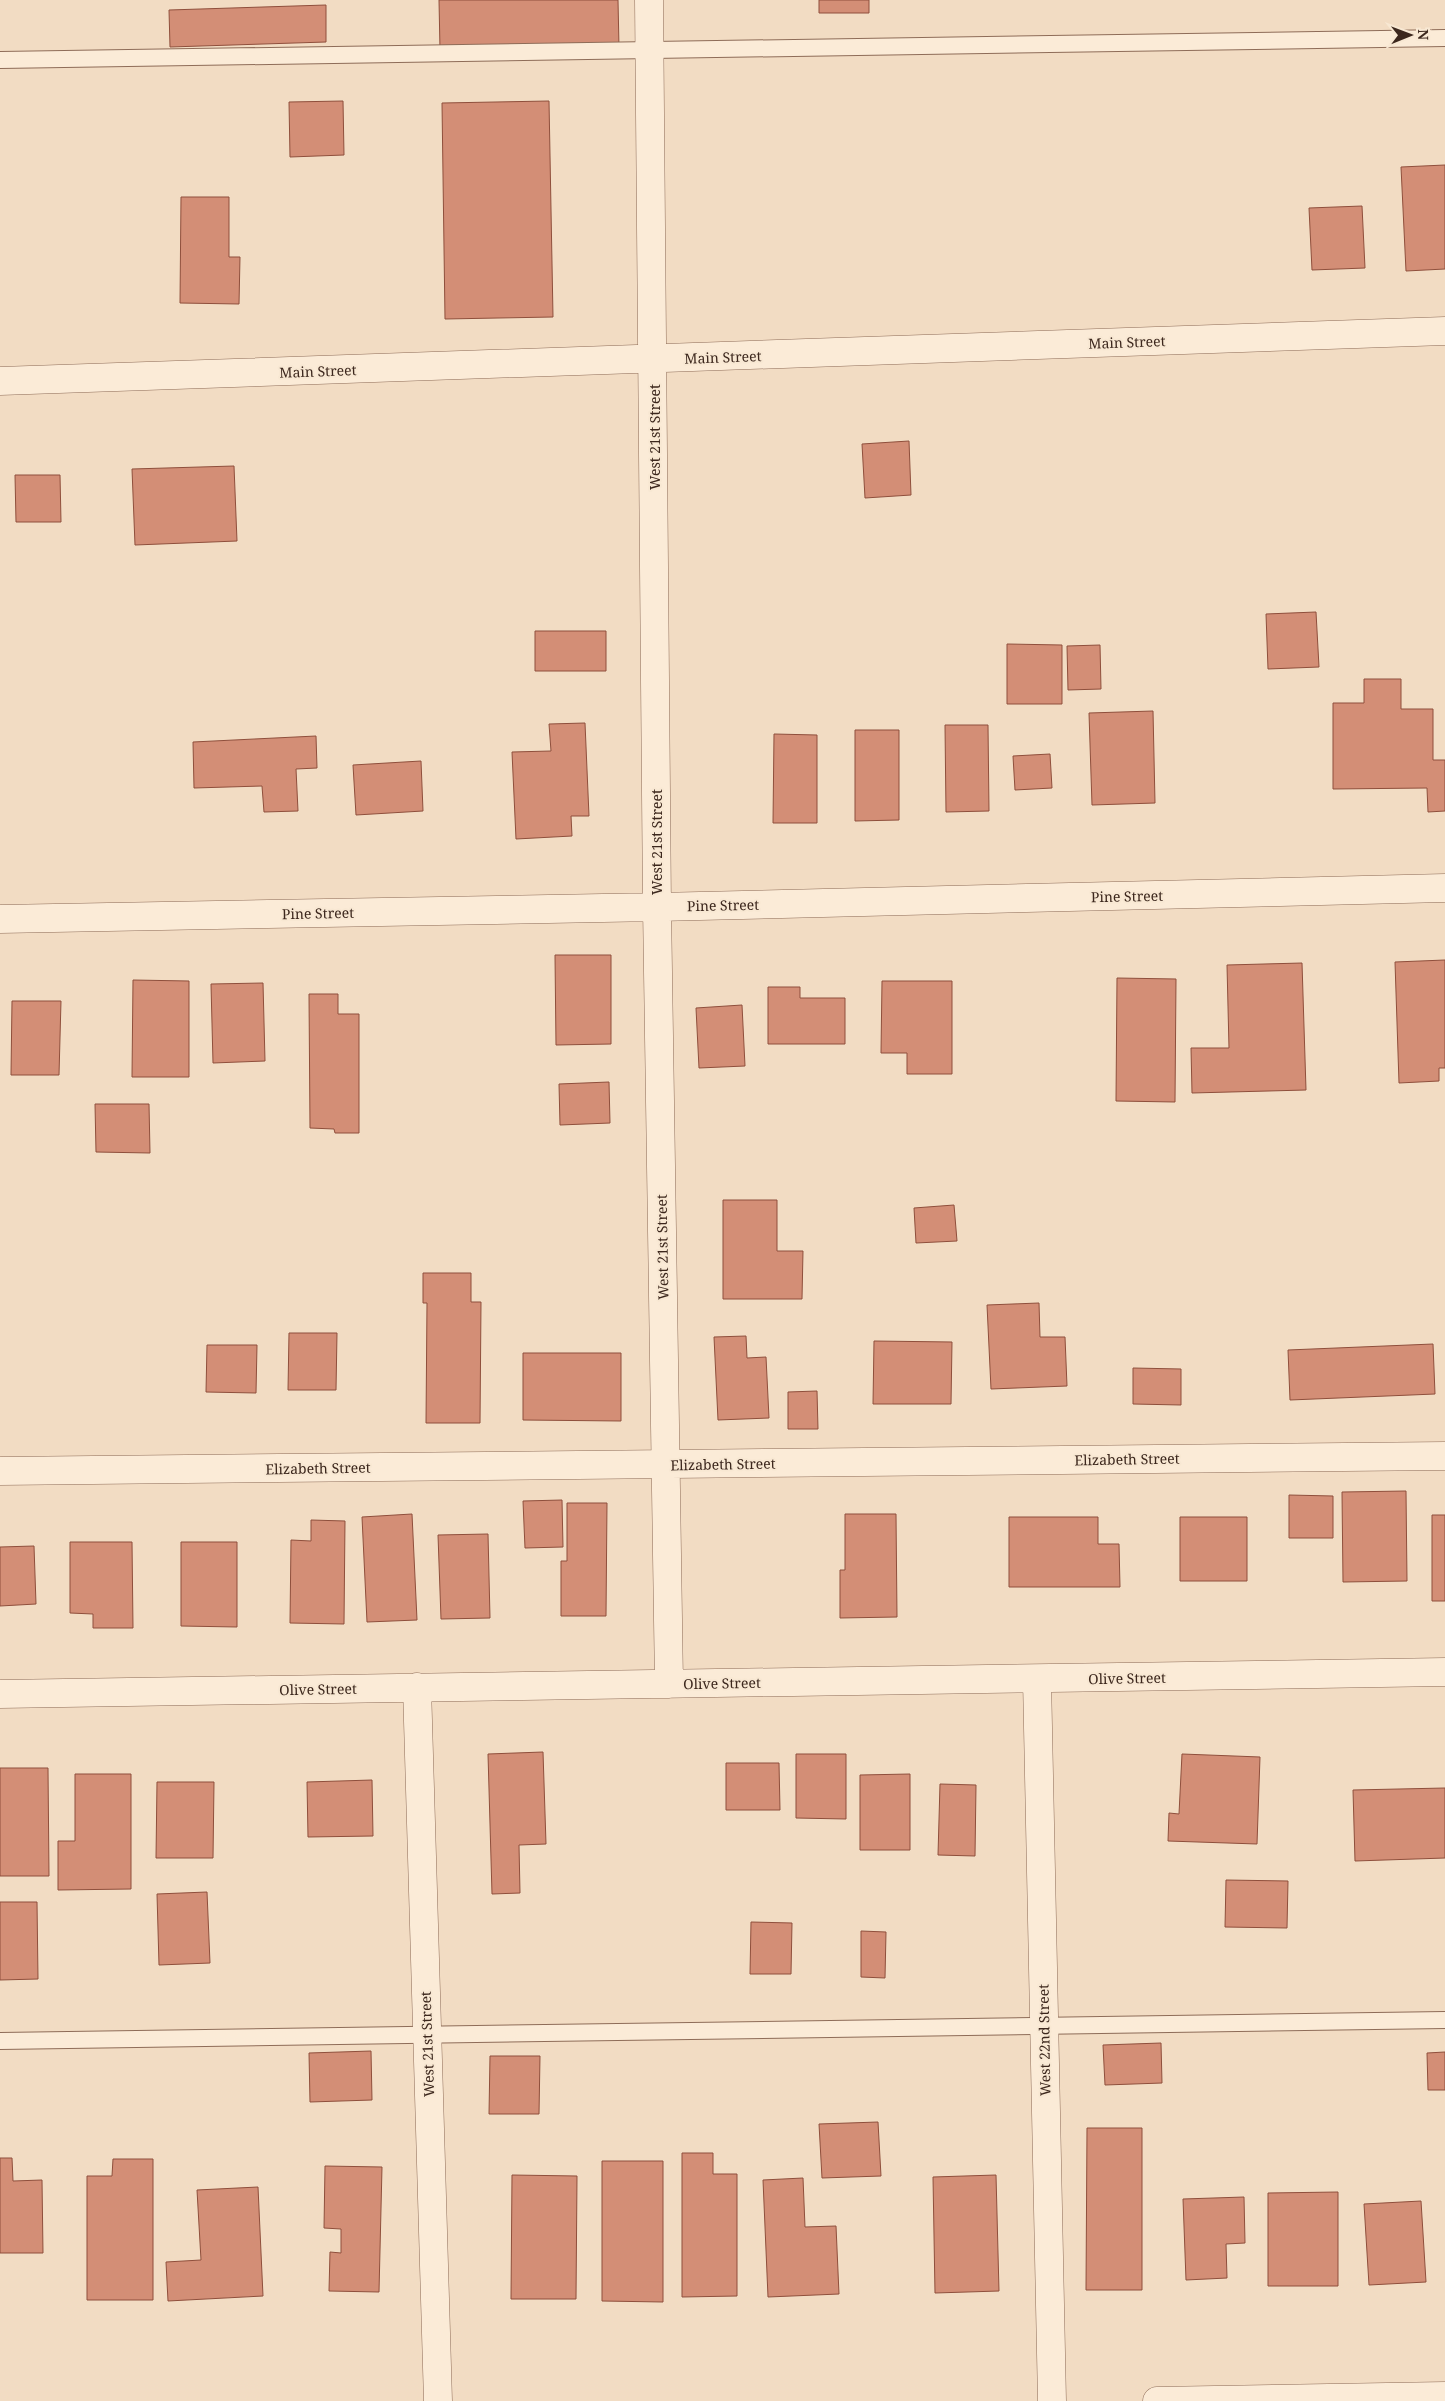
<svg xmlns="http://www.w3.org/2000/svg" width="1445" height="2401" viewBox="0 0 1445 2401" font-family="'Noto Serif',serif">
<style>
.building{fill:#d38e76;stroke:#8f4f3c}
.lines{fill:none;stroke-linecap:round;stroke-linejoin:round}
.service-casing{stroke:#8e6c58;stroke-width:18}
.minor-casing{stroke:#8e6c58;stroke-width:29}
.service{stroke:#fbebd7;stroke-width:16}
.minor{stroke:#fbebd7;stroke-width:28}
.labels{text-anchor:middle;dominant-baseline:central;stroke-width:4;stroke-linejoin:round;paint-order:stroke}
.street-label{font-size:14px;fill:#3c271d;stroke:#f8e8d3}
</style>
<rect width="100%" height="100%" fill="#f2dcc3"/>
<!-- building -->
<path class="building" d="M 439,0 L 618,0 L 619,48 L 440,50 Z
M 819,0 L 869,0 L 869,13 L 819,13 Z
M 326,5 L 326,42 L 170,47 L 169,10 Z
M 343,101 L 344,155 L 290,157 L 289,102 Z
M 549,101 L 553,317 L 445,319 L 442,103 Z
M 1445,165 L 1445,269 L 1406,271 L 1401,167 Z
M 181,197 L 229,197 L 229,257 L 240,257 L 239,304 L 180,303 Z
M 1362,206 L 1365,268 L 1312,270 L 1309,208 Z
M 909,441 L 911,495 L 865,498 L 862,444 Z
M 234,466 L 237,541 L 135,545 L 132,469 Z
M 15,475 L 60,475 L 61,522 L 16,522 Z
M 1316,612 L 1319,667 L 1268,669 L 1266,614 Z
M 535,631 L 606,631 L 606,671 L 535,671 Z
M 1007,644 L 1062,645 L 1062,704 L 1007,704 Z
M 1100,645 L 1101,689 L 1068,690 L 1067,646 Z
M 1364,679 L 1401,679 L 1401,709 L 1433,709 L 1433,760 L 1445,760 L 1445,811 L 1428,812 L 1427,788 L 1333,789 L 1333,703 L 1364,703 Z
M 1153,711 L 1155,803 L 1092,805 L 1089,713 Z
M 585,723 L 589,816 L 571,816 L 572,836 L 516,839 L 512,752 L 551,751 L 549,724 Z
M 945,725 L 988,725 L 989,811 L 946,812 Z
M 855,730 L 899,730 L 899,820 L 855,821 Z
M 774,734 L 817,735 L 817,823 L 773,823 Z
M 316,736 L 317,768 L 296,769 L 298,811 L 264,812 L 262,786 L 194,788 L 193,742 Z
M 1050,754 L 1052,788 L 1015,790 L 1013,756 Z
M 421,761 L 423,811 L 356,815 L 353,765 Z
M 555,955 L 611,955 L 611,1044 L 556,1045 Z
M 1445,960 L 1445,1068 L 1439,1068 L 1439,1081 L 1399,1083 L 1395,962 Z
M 1302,963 L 1306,1090 L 1192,1093 L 1191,1048 L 1229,1048 L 1227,965 Z
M 1117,978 L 1176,979 L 1175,1102 L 1116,1101 Z
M 133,980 L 189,981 L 189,1077 L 132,1077 Z
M 882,981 L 952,981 L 952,1074 L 907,1074 L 907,1053 L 881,1053 Z
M 263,983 L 265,1061 L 213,1063 L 211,984 Z
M 768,987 L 800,987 L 800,998 L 845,998 L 845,1044 L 768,1044 Z
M 309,994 L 338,994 L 338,1014 L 359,1014 L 359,1133 L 335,1133 L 334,1129 L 310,1128 Z
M 12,1001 L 61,1001 L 59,1075 L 11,1075 Z
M 742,1005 L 745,1066 L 699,1068 L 696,1008 Z
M 609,1082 L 610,1123 L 560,1125 L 559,1084 Z
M 95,1104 L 149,1104 L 150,1153 L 96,1152 Z
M 723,1200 L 777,1200 L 777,1251 L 803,1251 L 802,1299 L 723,1299 Z
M 954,1205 L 957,1241 L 916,1243 L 914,1208 Z
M 423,1273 L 471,1273 L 471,1302 L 481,1302 L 480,1423 L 426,1423 L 427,1303 L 423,1303 Z
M 1039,1303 L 1040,1337 L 1065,1337 L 1067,1386 L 991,1389 L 987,1305 Z
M 289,1333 L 337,1333 L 336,1390 L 288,1390 Z
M 746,1336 L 747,1358 L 766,1357 L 769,1418 L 718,1420 L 714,1337 Z
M 874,1341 L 952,1342 L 951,1404 L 873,1404 Z
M 1433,1344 L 1435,1394 L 1290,1400 L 1288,1350 Z
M 207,1345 L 257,1345 L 256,1393 L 206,1392 Z
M 523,1353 L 621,1353 L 621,1421 L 523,1420 Z
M 1133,1368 L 1181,1369 L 1181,1405 L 1133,1404 Z
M 817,1391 L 818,1429 L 788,1429 L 788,1392 Z
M 1406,1491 L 1407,1581 L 1343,1582 L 1342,1492 Z
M 1289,1495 L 1333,1496 L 1333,1538 L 1289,1538 Z
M 562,1500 L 563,1547 L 525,1548 L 523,1501 Z
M 567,1503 L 607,1503 L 606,1616 L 561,1616 L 561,1561 L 567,1561 Z
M 412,1514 L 417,1620 L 367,1622 L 362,1517 Z
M 845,1514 L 896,1514 L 897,1617 L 840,1618 L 840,1570 L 845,1570 Z
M 1432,1515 L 1445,1515 L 1445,1601 L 1432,1601 Z
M 1009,1517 L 1098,1517 L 1098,1544 L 1119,1544 L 1120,1587 L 1009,1587 Z
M 1180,1517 L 1247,1517 L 1247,1581 L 1180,1581 Z
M 311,1520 L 345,1521 L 344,1624 L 290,1623 L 291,1540 L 311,1541 Z
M 488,1534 L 490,1618 L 441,1619 L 438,1535 Z
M 70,1542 L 132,1542 L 133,1628 L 93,1628 L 93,1614 L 70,1613 Z
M 181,1542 L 237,1542 L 237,1627 L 181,1626 Z
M 34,1546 L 36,1604 L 0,1606 L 0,1547 Z
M 543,1752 L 546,1844 L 519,1845 L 520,1893 L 492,1894 L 488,1754 Z
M 796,1754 L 846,1754 L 846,1819 L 796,1818 Z
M 1182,1754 L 1260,1757 L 1257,1844 L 1168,1841 L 1169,1813 L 1179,1814 Z
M 726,1763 L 779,1763 L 780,1810 L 726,1810 Z
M 0,1768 L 48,1768 L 49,1876 L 0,1876 Z
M 75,1774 L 131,1774 L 131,1889 L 58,1890 L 58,1841 L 75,1841 Z
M 910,1774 L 910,1850 L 860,1850 L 860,1775 Z
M 372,1780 L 373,1836 L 308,1837 L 307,1782 Z
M 157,1782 L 214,1782 L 213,1858 L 156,1858 Z
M 940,1784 L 976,1785 L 975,1856 L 938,1855 Z
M 1445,1788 L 1445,1858 L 1355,1861 L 1353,1790 Z
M 1226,1880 L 1288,1881 L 1287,1928 L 1225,1927 Z
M 207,1892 L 210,1963 L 159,1965 L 157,1894 Z
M 0,1902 L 37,1902 L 38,1979 L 0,1980 Z
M 751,1922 L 792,1923 L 791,1974 L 750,1974 Z
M 861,1931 L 886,1932 L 885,1978 L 861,1977 Z
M 1161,2043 L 1162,2083 L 1105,2085 L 1103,2045 Z
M 371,2051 L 372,2100 L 310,2102 L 309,2053 Z
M 1445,2052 L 1445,2090 L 1428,2090 L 1427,2053 Z
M 490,2056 L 540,2056 L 539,2114 L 489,2114 Z
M 878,2122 L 881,2176 L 822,2178 L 819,2124 Z
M 1087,2128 L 1142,2128 L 1142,2290 L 1086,2290 Z
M 682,2153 L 713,2153 L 713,2174 L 737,2174 L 737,2296 L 682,2297 Z
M 0,2158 L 12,2158 L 13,2181 L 42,2180 L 43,2253 L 0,2253 Z
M 113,2159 L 153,2159 L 153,2300 L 87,2300 L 87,2176 L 112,2176 Z
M 602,2161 L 663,2161 L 663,2302 L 602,2301 Z
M 325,2166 L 382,2167 L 379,2292 L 329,2291 L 330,2252 L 341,2253 L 341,2229 L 324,2228 Z
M 512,2175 L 577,2176 L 576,2299 L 511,2299 Z
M 996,2175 L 999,2291 L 935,2293 L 933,2177 Z
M 803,2178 L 805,2227 L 836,2226 L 839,2294 L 768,2297 L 763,2180 Z
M 258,2187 L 263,2296 L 168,2301 L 166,2262 L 201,2260 L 197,2190 Z
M 1338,2192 L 1338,2286 L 1268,2286 L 1268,2193 Z
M 1244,2197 L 1245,2243 L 1226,2244 L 1227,2278 L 1186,2280 L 1183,2199 Z
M 1421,2201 L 1426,2282 L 1369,2285 L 1364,2204 Z"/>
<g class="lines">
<defs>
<path id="service" d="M 0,60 L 1445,38
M 0,2041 L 1445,2020"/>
<path id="minor" d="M 649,0 L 657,907 L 669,1684
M 0,381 L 1445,331
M 0,919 L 657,907 L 1445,888
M 0,1471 L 1445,1456
M 1037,1679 L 1052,2401
M 417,1687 L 438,2401
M 0,1694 L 1445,1672
M 1157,2401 L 1445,2396"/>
</defs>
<!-- service casing -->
<use href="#service" class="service-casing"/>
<!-- minor casing -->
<use href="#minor" class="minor-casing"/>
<!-- service -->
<use href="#service" class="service"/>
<!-- minor -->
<use href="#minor" class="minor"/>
</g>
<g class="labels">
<!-- street labels -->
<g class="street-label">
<text transform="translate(1127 342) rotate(-2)">Main Street</text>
<text transform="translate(723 357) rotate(-2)">Main Street</text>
<text transform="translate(318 371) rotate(-2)">Main Street</text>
<text transform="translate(654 437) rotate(-90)">West 21st Street</text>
<text transform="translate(656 842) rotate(-90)">West 21st Street</text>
<text transform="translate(1127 896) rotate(-1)">Pine Street</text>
<text transform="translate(723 905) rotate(-1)">Pine Street</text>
<text transform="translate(318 913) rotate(-1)">Pine Street</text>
<text transform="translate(662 1247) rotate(-91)">West 21st Street</text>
<text transform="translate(1127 1459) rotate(-1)">Elizabeth Street</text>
<text transform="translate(723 1464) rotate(-1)">Elizabeth Street</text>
<text transform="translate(318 1468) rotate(-1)">Elizabeth Street</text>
<text transform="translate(1127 1678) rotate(-1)">Olive Street</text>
<text transform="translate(722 1683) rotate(-1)">Olive Street</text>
<text transform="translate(318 1689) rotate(-1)">Olive Street</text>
<text transform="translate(1044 2040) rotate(-91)">West 22nd Street</text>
<text transform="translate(427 2044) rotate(-92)">West 21st Street</text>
</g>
</g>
<!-- north arrow -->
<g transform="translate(1410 35) rotate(89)" stroke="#f8e8d3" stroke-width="4" paint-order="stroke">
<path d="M0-4L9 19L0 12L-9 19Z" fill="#3c271d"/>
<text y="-8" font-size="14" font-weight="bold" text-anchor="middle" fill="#3c271d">N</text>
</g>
</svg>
